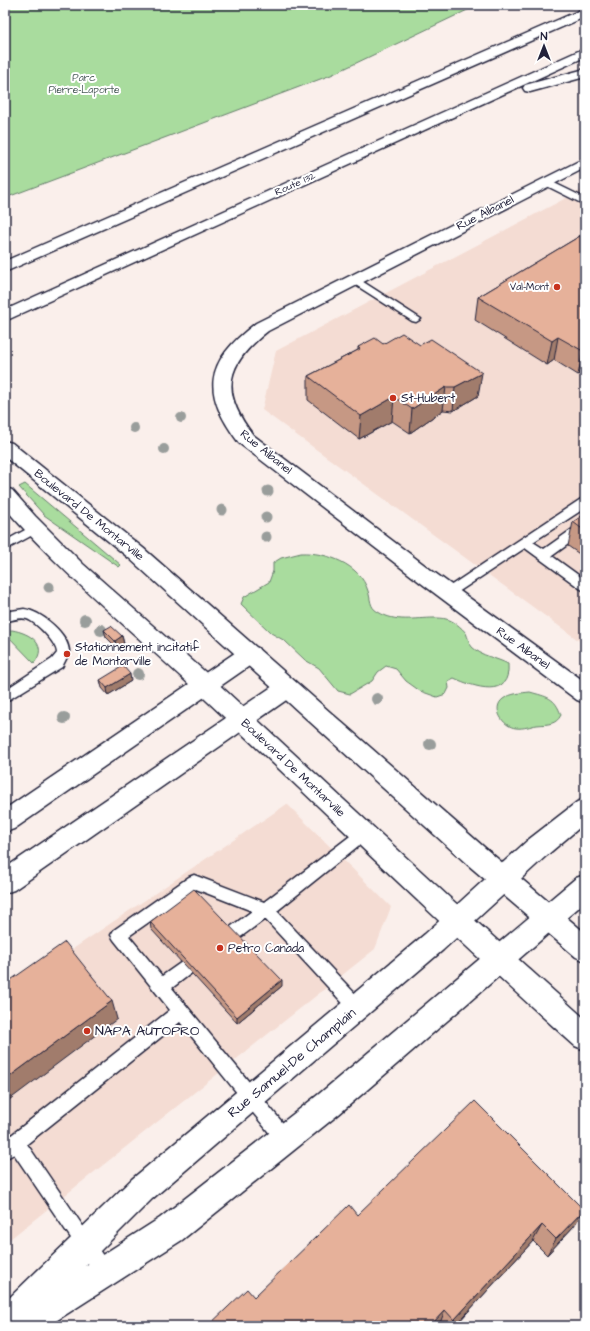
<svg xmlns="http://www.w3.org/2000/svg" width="590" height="1331" viewBox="0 0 590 1331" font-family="'Architects Daughter',sans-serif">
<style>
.built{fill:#f4dcd3}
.green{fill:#a9dc9e;stroke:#667f6c}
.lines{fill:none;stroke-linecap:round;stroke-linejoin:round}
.lane-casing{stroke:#22223b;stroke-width:3}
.street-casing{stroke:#22223b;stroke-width:3}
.secondary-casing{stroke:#22223b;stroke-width:3}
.highway-casing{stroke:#22223b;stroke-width:3}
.lane{fill:#fff;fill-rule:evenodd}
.street{fill:#fff;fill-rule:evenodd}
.secondary{fill:#fff;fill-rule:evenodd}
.highway{fill:#fff;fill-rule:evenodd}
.tree{fill:#999d9b}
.wall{fill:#c69884;stroke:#22223b}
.shaded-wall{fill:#a17c6c;stroke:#22223b}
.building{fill:#e6b19a;stroke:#22223b}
.poi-dot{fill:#c8321e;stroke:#fff;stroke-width:1.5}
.labels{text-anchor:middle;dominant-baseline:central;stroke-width:4;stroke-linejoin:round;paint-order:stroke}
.far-park-label{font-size:10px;fill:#4a5a59;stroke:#fff}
.far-street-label{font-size:10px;fill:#22223b;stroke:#fff}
.far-poi-label{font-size:10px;fill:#22223b;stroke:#fff;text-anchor:end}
.street-label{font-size:12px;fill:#22223b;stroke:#fff}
.poi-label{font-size:12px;fill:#22223b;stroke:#fff;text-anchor:start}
.near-poi-label{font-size:14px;fill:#22223b;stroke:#fff;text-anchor:start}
.near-street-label{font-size:14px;fill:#22223b;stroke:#fff}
</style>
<rect width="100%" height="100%" fill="#faefeb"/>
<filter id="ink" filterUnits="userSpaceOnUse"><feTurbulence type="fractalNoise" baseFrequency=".025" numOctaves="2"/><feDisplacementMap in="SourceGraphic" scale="8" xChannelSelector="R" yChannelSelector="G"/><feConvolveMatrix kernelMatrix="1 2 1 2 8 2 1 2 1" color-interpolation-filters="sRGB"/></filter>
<g filter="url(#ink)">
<!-- built -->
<path class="built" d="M 585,188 L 585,645 L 262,410 L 276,351 Z
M 287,804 L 391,907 L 375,949 L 5,1243 L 5,995 Z"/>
<!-- green -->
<path class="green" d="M 5,5 L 478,5 L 331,75 L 5,198 Z
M 25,484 L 121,565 L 119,567 L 44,515 L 19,487 Z
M 301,553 C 326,552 360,564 368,591 C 371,599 369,607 378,612 C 396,623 414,618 434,618 C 438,618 443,618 446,619 C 453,620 462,628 466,633 C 468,637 469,644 472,647 C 481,656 497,658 508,664 C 511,700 474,687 454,678 L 448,681 L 449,688 L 446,694 L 437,697 L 420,691 L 406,681 L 396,669 L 386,666 L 378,672 L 372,681 L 350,694 L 338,691 L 319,668 L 305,660 L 285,641 L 271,633 L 241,604 L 244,597 L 269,582 L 273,571 L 273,563 L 281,558 Z
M 12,630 C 30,633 49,645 34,663 L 5,633 L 6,631 Z
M 530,692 C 547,697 555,697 561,715 C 556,725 548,724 537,725 C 530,726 524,729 516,728 C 503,727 491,708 503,699 C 511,693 522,693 530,692 Z"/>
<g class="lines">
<defs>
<path id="lane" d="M 546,179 L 585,198 L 585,205 L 543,184 L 542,182 L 543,180 Z
M 354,277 L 357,278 L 421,319 L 416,322 L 412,321 L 351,282 L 349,280 Z
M 585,498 L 585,508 L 533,542 L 544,549 L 581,523 L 585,522 L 585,532 L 552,556 L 585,580 L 585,591 L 581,589 L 525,548 L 452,596 L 448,598 L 444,596 L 442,593 L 444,590 L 581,499 Z
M 36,524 L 40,525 L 42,528 L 40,531 L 5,550 L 5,541 Z
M 24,609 C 41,611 70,635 69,653 L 62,667 L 5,702 L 5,690 L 52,659 L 57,653 C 57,643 36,622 27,619 C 20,617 12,620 5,622 L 5,612 Z
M 363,828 L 368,830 L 370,834 L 368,838 L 277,911 L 363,1002 L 365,1007 L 363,1012 L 357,1015 L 351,1012 L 265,919 L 227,947 L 222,949 L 217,947 L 214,942 L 217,937 L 252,911 L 196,889 L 129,936 L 162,976 L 196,952 L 201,950 L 206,952 L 209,957 L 206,962 L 172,988 L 291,1133 L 293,1139 L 291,1145 L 285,1147 L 279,1145 L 180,1022 L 27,1144 L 110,1266 L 113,1272 L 110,1278 L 104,1281 L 98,1278 L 14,1154 L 5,1159 L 5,1140 L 170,1010 L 114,940 L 111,935 L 114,930 L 189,877 L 194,875 L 264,902 L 358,830 Z"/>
<path id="street" d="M 585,158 L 585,168 L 268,331 C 226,364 219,391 253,435 L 435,573 L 585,682 L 585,703 L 577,700 L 421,583 L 239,443 C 201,392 204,363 256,323 Z
M 585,799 L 585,823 L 546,856 L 443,950 L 152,1199 L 85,1266 L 160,1218 L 319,1094 L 576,878 L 585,875 L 585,902 L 339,1114 L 182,1240 L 48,1326 L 5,1326 L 5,1302 L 132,1179 L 425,934 L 528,840 L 577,802 Z"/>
<path id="secondary" d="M 5,441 L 12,443 L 143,548 L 485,848 L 585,933 L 585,961 L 576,957 L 467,864 L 129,558 L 5,457 Z
M 5,488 L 12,490 L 35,516 L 83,564 L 212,678 L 450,898 L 585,1019 L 585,1050 L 575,1046 C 450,934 330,816 207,701 C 140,637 66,578 5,508 Z"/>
<path id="highway" d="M 585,8 L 585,17 L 5,272 L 5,261 Z
M 585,48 L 585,57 L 5,321 L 5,310 Z
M 585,69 L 585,77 L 530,92 L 525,91 L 523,88 L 525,85 Z
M 250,646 L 258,648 L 261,654 L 258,660 L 14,829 L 5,832 L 5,809 L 242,648 Z
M 287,679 L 295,682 L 298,688 L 295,694 L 14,890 L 5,893 L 5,868 L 279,682 Z"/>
</defs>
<!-- lane casing -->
<use href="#lane" class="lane-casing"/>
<!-- street casing -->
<use href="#street" class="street-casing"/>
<!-- secondary casing -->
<use href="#secondary" class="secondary-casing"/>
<!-- highway casing -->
<use href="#highway" class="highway-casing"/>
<!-- lane -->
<use href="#lane" class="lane"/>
<!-- street -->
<use href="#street" class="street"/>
<!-- secondary -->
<use href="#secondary" class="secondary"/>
<!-- highway -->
<use href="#highway" class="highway"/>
</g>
<!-- trees -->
<g class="tree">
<circle cx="181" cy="418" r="5"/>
<circle cx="134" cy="428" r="5"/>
<circle cx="164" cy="449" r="5"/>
<circle cx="268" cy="491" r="5.5"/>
<circle cx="222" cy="510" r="5.5"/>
<circle cx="266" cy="517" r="5.5"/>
<circle cx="266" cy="537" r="5.5"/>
<circle cx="49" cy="587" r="5.5"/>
<circle cx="85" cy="620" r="6"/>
<circle cx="101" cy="630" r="6"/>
<circle cx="138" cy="674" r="6"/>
<circle cx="377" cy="699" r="6"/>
<circle cx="64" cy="718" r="6"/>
<circle cx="430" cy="744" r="6"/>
</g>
<!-- wall -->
<path class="wall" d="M 585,233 L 585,370 L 578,375 L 554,360 L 547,365 L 475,320 L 478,297 Z
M 383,344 L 478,396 L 453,411 L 443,410 L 410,433 L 392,421 L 359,439 L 308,400 L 308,376 L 358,350 L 358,347 Z
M 585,514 L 585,558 L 568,546 L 573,522 Z
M 104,630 L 122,636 L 124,644 L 117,648 L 106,637 Z
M 100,680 L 131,681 L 108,695 L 102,688 Z
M 150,922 L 282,986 L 237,1023 L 151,929 Z
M 357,1215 L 574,1226 L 547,1255 L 533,1241 L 455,1326 L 442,1326 L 440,1323 L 254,1297 Z"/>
<!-- shaded-wall -->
<path class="shaded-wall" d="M 558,337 L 554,360 L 547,365 L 552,341 Z
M 585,350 L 585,370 L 578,375 L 583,351 Z
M 482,373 L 478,396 L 453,411 L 455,387 Z
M 446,387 L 443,410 L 410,433 L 412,409 Z
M 394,397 L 392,421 L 359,439 L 361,416 Z
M 122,636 L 124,644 L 117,648 L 115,641 Z
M 130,674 L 131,681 L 108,695 L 107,688 Z
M 282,980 L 282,986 L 237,1023 L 237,1017 Z
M 112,1001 L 117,1019 L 5,1103 L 5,1080 Z
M 584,1210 L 574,1226 L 547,1255 L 556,1239 Z
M 542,1225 L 533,1241 L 455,1326 L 451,1326 L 454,1320 Z
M 445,1310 L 440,1323 L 438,1326 L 430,1326 Z"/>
<!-- building -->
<path class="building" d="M 585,233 L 585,350 L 583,351 L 558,337 L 552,341 L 478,297 Z
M 402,333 L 420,345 L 431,339 L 482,373 L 455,387 L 446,387 L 412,409 L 394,397 L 361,416 L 308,376 L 360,349 L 358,347 L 375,338 L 383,344 Z
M 585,514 L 585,531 L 573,522 Z
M 111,626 L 122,636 L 115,641 L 104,630 Z
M 123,666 L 130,674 L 107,688 L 100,680 Z
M 194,889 L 282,980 L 237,1017 L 150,922 Z
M 65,942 L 112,1001 L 5,1080 L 5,993 L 7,992 L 5,989 L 5,984 Z
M 475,1101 L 584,1210 L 556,1239 L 542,1225 L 454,1320 L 445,1310 L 430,1326 L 208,1326 L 247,1289 L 254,1297 L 349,1205 L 357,1215 Z"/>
</g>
<!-- markers -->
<g class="poi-dot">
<circle cx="557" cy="287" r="4"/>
<circle cx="393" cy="398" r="4"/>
<circle cx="67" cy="654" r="4"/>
<circle cx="220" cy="948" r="4"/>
<circle cx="87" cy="1031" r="4"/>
</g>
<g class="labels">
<!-- far-park labels -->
<g class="far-park-label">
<text x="84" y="78">Parc<tspan x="84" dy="12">Pierre-Laporte</tspan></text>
</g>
<!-- far-street labels -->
<g class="far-street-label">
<text transform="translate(295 184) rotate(-24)">Route 132</text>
</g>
<!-- far-poi labels -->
<g class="far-poi-label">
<text x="549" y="287">Val-Mont</text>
</g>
<!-- street labels -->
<g class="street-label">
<text transform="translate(485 213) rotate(-27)">Rue Albanel</text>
<text transform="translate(266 452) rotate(39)">Rue Albanel</text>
<text transform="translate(89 515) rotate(39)">Boulevard De Montarville</text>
<text transform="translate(523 648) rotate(36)">Rue Albanel</text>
<text transform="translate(293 768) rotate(43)">Boulevard De Montarville</text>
</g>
<!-- poi labels -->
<g class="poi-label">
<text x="401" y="398">St-Hubert</text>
<text x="75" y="647">Stationnement incitatif<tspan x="75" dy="14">de Montarville</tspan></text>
<text x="228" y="948">Petro Canada</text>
</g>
<!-- near-poi labels -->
<g class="near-poi-label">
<text x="95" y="1031">NAPA AUTOPRO</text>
</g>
<!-- near-street labels -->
<g class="near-street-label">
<text transform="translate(292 1063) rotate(-40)">Rue Samuel-De Champlain</text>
</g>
</g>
<!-- margin -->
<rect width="590" height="1331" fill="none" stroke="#fff" stroke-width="20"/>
<rect x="10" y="10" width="570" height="1311" fill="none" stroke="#22223b" stroke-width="1.5" filter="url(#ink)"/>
<!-- north arrow -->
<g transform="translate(544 46)" stroke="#ffffff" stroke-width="3" paint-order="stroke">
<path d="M0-3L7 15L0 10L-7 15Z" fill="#22223b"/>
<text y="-6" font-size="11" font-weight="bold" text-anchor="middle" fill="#22223b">N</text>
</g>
</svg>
